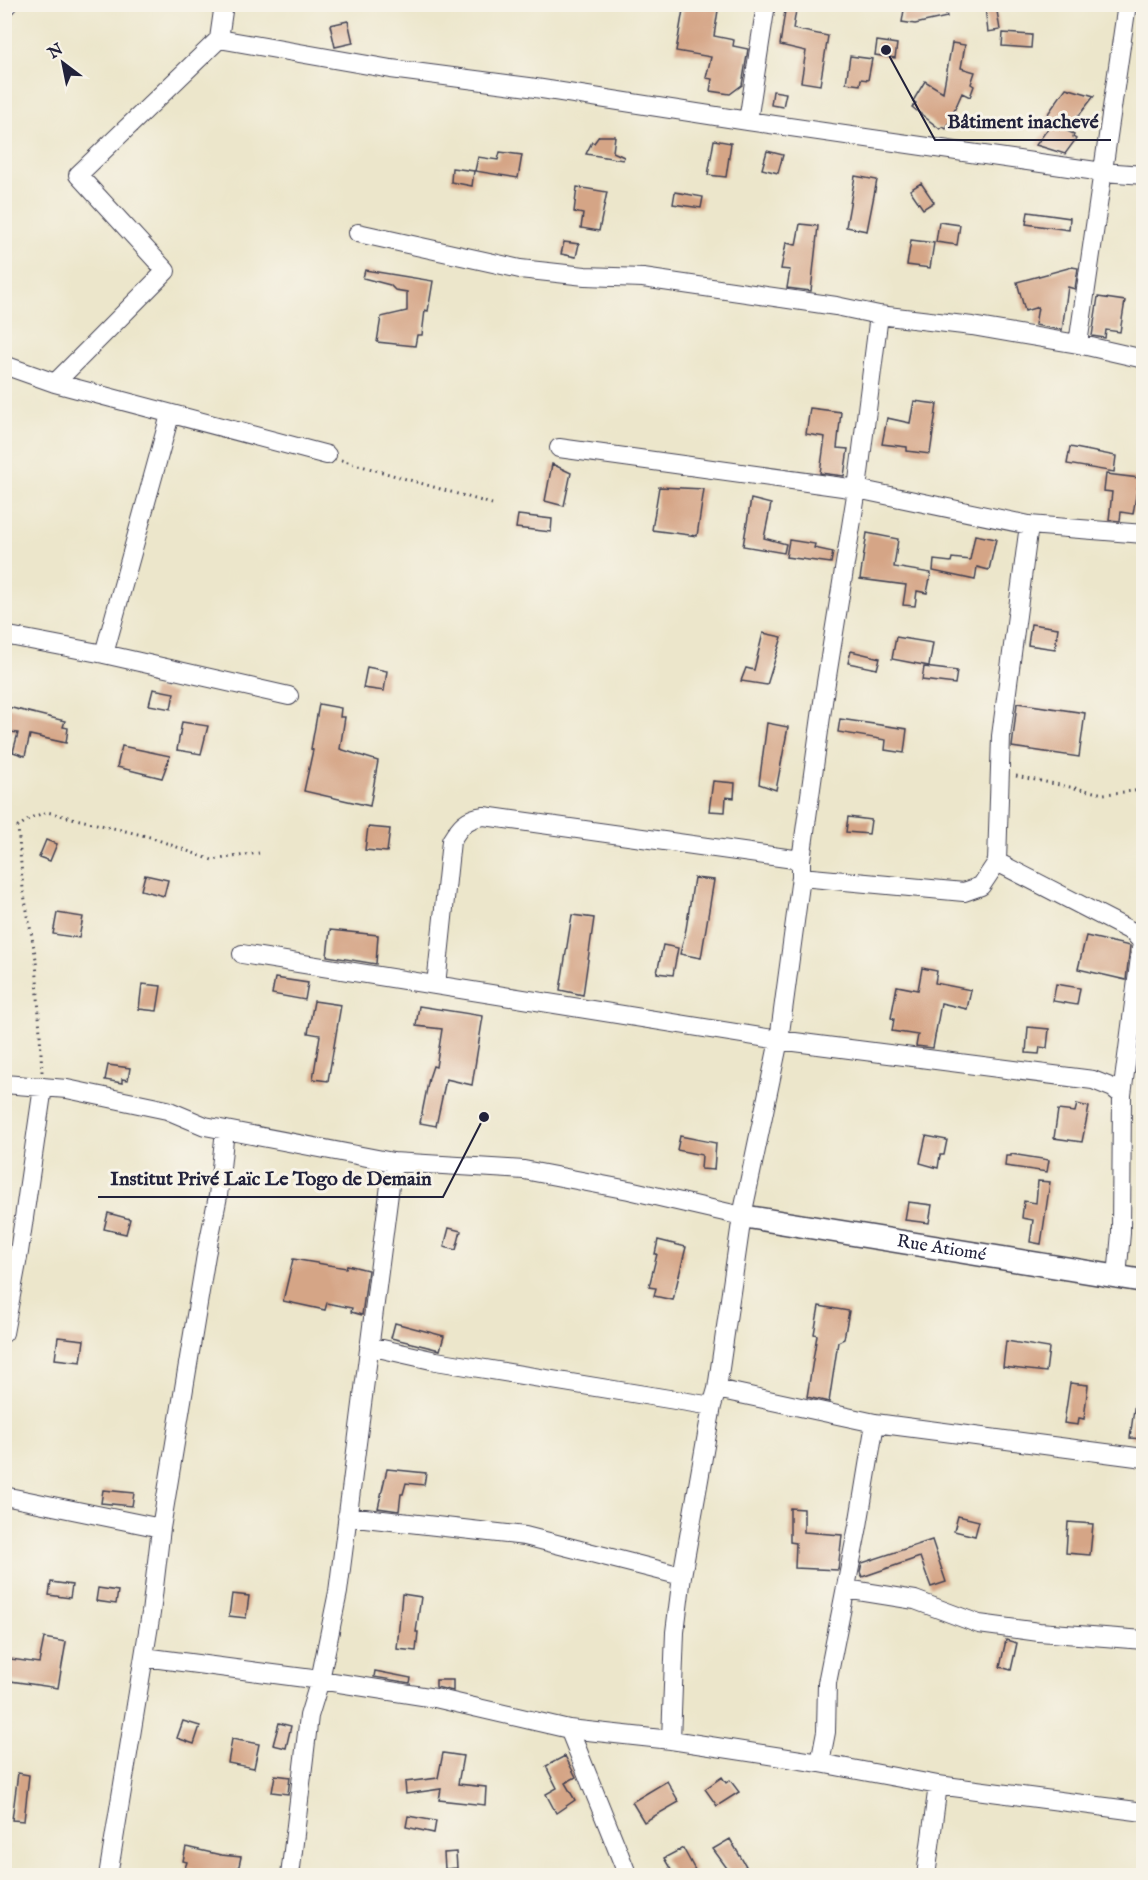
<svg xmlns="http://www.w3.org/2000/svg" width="1148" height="1880" viewBox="0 0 1148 1880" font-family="'IM FELL English',serif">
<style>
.building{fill:#d5a586}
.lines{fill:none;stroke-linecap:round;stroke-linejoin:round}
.minor-casing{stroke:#403f51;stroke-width:20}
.tertiary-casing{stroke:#403f51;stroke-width:25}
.path{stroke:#403f51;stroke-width:3;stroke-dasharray:1.5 4.5;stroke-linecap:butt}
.minor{stroke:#fff;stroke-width:18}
.tertiary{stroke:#fff;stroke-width:22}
.labels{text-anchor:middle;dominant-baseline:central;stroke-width:6;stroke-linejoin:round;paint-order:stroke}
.street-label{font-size:18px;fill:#22223b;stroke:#f7f3e8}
.leader{fill:none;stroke:#22223b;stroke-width:2}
.callout-dot{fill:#22223b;stroke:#f7f3e8;stroke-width:2}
.callout-label{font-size:20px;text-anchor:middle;font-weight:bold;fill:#22223b;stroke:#f7f3e8;stroke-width:6;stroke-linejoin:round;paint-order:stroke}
</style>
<rect width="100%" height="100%" fill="#f7f3e8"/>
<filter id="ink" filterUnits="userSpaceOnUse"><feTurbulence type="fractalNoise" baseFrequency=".0167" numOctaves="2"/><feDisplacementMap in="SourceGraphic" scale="12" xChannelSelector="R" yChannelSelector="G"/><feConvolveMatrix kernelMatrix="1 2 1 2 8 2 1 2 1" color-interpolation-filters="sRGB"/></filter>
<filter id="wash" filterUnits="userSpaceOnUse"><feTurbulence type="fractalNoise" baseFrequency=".008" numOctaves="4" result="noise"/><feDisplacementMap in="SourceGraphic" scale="24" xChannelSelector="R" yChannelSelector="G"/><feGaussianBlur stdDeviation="1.35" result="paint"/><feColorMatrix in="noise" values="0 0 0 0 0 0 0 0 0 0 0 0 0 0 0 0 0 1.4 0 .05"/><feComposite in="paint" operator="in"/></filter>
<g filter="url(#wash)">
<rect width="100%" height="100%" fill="#ece6cb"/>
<g id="blocks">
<!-- building -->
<path class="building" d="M 684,4 L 719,4 L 714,36 L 734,40 L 733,46 L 748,49 L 742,85 L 730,94 L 710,91 L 712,79 L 706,78 L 711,57 L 676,51 Z
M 786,4 L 797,4 L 793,29 L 828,36 L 820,85 L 801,82 L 806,51 L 780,45 Z
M 905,4 L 944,4 L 947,17 L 915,24 L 902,22 Z
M 996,5 L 1000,30 L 988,32 L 985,7 Z
M 348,21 L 353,43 L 335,47 L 330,25 Z
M 1003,33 L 1032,35 L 1031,48 L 1002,46 Z
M 877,41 L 897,44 L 895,58 L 875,55 Z
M 952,43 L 965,45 L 961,68 L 975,72 L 971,84 L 974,86 L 970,97 L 962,93 L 946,129 L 943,127 L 940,129 L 912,107 L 916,103 L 913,101 L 925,81 L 943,92 Z
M 850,56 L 872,59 L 868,80 L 861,79 L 860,85 L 846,83 Z
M 1066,88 L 1094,96 L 1067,131 L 1074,134 L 1073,137 L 1076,139 L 1065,154 L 1036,145 L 1054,120 L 1047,115 Z
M 773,91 L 786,93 L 783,107 L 771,105 Z
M 599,136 L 615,136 L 613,152 L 624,157 L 623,160 L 586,154 L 592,142 L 594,143 Z
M 714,140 L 731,143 L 726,177 L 708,175 Z
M 767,151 L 783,155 L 778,173 L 762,169 Z
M 500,152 L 522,155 L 518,178 L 475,171 L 478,157 L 498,160 Z
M 452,168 L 474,171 L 472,186 L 451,182 Z
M 855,176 L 877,180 L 867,231 L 846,227 Z
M 921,183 L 934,202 L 923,209 L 910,190 Z
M 577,187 L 607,192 L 599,231 L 581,228 L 583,214 L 574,212 Z
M 675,192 L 703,197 L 701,208 L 673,204 Z
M 1028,212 L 1070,218 L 1069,230 L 1026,224 Z
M 939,222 L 960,225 L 957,245 L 936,242 Z
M 800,224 L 818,226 L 811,291 L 787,288 L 790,270 L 781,269 L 786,243 L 796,245 Z
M 911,240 L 934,243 L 930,268 L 907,265 Z
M 564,242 L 579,244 L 576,257 L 561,254 Z
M 1072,267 L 1078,268 L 1075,289 L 1068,287 L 1062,330 L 1035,325 L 1038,307 L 1025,311 L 1017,282 Z
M 365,270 L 433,281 L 428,311 L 425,310 L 422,335 L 417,335 L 415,346 L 377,342 L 381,317 L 407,311 L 407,292 L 395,290 L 390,285 L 363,278 Z
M 1098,297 L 1125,301 L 1120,332 L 1106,330 L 1105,338 L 1092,336 Z
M 914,401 L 937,404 L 930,454 L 907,451 L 907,447 L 882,444 L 887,418 L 910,423 Z
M 810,408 L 841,412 L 837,448 L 848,449 L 844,476 L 820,473 L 825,437 L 806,434 Z
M 1070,447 L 1116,456 L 1114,472 L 1067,464 Z
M 552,464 L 571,473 L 564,506 L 545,501 Z
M 1106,474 L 1139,478 L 1133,514 L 1121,512 L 1120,521 L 1109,520 L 1112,492 L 1104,491 Z
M 659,487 L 704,489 L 697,536 L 652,530 Z
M 751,499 L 771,504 L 764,538 L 786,544 L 784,553 L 743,546 Z
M 518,515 L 552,519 L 551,532 L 516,528 Z
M 867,533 L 898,539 L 894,567 L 931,573 L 927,593 L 917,591 L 915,606 L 903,605 L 906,585 L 860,579 Z
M 975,535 L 996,539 L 989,570 L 977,567 L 975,580 L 933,571 L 934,560 L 951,562 L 952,558 L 970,560 Z
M 789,540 L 815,544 L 814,548 L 833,552 L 831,563 L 786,557 Z
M 1031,624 L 1058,628 L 1055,649 L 1028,645 Z
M 763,633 L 782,637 L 767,685 L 741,681 L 746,668 L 754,670 Z
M 896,637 L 933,643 L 929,666 L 892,659 Z
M 851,651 L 880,658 L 877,669 L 848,663 Z
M 367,667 L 387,671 L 384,691 L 363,688 Z
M 924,667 L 957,671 L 955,684 L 922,680 Z
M 153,689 L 174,693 L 171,709 L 149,705 Z
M 1017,703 L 1085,713 L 1079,757 L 1012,747 Z
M 319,704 L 341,708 L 340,717 L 345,717 L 340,749 L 378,761 L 370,806 L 304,791 L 313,750 L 311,749 Z
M 8,707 L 65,721 L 63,727 L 68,728 L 66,743 L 30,735 L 25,756 L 13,752 L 18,733 L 5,731 Z
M 840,719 L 907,729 L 904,753 L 885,750 L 886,740 L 838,732 Z
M 182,722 L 208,726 L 201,754 L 177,750 Z
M 767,723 L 788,727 L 776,790 L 759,784 Z
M 122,746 L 170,756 L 162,778 L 117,767 Z
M 713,781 L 735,783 L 734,798 L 726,797 L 725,812 L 709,811 Z
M 848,817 L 871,820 L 869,834 L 846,832 Z
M 368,827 L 390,829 L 387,852 L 365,850 Z
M 46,840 L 57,844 L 50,861 L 39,857 Z
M 145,875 L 168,880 L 164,896 L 141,890 Z
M 694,878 L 714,880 L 701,958 L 680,954 L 686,929 Z
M 57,913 L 83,917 L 79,938 L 53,934 Z
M 572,915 L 594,918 L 583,995 L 560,990 Z
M 330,930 L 378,935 L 376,964 L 327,956 Z
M 1086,936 L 1130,946 L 1126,980 L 1078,969 Z
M 663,945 L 678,948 L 673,975 L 657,973 Z
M 922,968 L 937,971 L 935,983 L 971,990 L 967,1009 L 941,1003 L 933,1048 L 916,1046 L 918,1035 L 892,1031 L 894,1019 L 891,1018 L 897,986 L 918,990 Z
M 275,978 L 308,983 L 305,1000 L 272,994 Z
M 142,984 L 161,986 L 157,1011 L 139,1009 Z
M 1056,984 L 1080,988 L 1077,1005 L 1053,1001 Z
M 314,1001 L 341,1005 L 328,1081 L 313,1079 L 320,1035 L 308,1033 Z
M 419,1006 L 483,1016 L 472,1085 L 446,1079 L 436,1126 L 420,1123 L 429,1078 L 433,1066 L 436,1067 L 442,1029 L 416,1026 Z
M 1028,1027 L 1049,1029 L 1047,1048 L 1040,1047 L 1039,1054 L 1026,1053 Z
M 108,1065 L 130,1068 L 128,1080 L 122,1079 L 122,1083 L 105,1080 Z
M 1077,1104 L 1089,1107 L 1082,1142 L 1054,1138 L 1058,1110 L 1075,1112 Z
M 680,1136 L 716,1143 L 714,1170 L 701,1169 L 702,1155 L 677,1150 Z
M 926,1136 L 947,1140 L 944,1155 L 940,1155 L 938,1168 L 920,1163 Z
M 1011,1154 L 1049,1160 L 1047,1172 L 1005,1166 L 1006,1156 L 1011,1156 Z
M 1038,1181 L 1050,1182 L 1041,1244 L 1030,1242 L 1033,1220 L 1022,1218 L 1024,1201 L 1036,1203 Z
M 908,1202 L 932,1205 L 929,1223 L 905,1220 Z
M 108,1213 L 130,1219 L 126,1234 L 104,1229 Z
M 449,1228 L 461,1231 L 456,1250 L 444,1247 Z
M 658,1240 L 686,1247 L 673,1300 L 654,1296 L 656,1288 L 649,1287 L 657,1254 L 655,1254 Z
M 293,1259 L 346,1268 L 347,1265 L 368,1270 L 362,1315 L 351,1312 L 352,1308 L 327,1303 L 325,1310 L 283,1301 Z
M 819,1306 L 849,1311 L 844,1339 L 838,1342 L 829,1402 L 807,1397 L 817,1335 L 814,1334 Z
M 395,1323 L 444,1336 L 440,1350 L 391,1338 Z
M 58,1337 L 84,1340 L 81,1362 L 55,1359 Z
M 1006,1341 L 1049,1348 L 1046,1372 L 1003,1367 Z
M 1070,1383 L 1088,1385 L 1084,1419 L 1079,1418 L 1078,1425 L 1064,1423 Z
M 1136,1395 L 1143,1396 L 1143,1439 L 1130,1438 Z
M 387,1469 L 426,1473 L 424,1485 L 406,1483 L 403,1494 L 401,1494 L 399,1511 L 378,1508 Z
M 103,1490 L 134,1493 L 132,1506 L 101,1503 Z
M 790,1508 L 804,1509 L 804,1532 L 842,1535 L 838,1570 L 795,1568 L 796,1543 L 790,1542 Z
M 958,1516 L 979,1521 L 975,1536 L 954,1531 Z
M 1068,1522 L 1093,1524 L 1090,1555 L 1066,1553 Z
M 932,1540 L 946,1582 L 931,1587 L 920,1557 L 862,1577 L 860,1572 L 862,1563 Z
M 51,1582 L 72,1585 L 70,1598 L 49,1595 Z
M 98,1588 L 118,1591 L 116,1604 L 96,1601 Z
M 232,1594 L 249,1596 L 246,1618 L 229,1616 Z
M 402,1594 L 421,1597 L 416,1632 L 418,1632 L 416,1651 L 397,1649 Z
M 44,1638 L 66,1642 L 58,1688 L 4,1680 L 4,1658 L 39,1663 Z
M 1006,1640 L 1017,1643 L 1011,1670 L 1000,1667 Z
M 375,1671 L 411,1678 L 410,1683 L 374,1677 Z
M 436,1680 L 453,1680 L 453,1691 L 436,1687 Z
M 183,1721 L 200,1726 L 194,1744 L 177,1738 Z
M 279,1723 L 291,1726 L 286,1748 L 273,1745 Z
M 232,1739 L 259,1744 L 254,1768 L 228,1763 Z
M 443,1753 L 463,1756 L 458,1784 L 486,1787 L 485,1805 L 439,1800 L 441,1789 L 406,1794 L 405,1782 L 438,1778 Z
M 565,1756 L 576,1777 L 565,1783 L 575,1800 L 556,1813 L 546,1794 L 557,1788 L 546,1766 Z
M 18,1773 L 29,1775 L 24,1821 L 12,1820 Z
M 275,1775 L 290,1777 L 288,1794 L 272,1792 Z
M 722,1777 L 726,1783 L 730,1780 L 739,1792 L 717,1806 L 705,1789 Z
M 667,1781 L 679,1802 L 644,1822 L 632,1802 Z
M 408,1816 L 436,1821 L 434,1833 L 406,1827 Z
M 730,1839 L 746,1866 L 732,1875 L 713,1849 Z
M 186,1847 L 221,1855 L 241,1857 L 237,1875 L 216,1875 L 185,1868 L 187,1862 L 183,1861 Z
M 683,1848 L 695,1870 L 686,1875 L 674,1875 L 664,1858 Z
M 456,1852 L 457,1868 L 445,1869 L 444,1853 Z"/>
</g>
</g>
<g filter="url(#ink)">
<use href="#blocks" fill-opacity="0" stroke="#403f51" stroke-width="1.5"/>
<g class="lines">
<defs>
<path id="minor" d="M 4,8 L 8,4
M 219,39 L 391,69 L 529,87 L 748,121 L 1103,172 L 1144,175
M 748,121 L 766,4
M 358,233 L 520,269 L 585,276 L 643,278 L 836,306 L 879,315 L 972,326 L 1078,344 L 1144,359
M 1078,344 L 1127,4
M 4,365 L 55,383 L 327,455
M 55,383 L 166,271 L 78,175 L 219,39 L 224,4
M 559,448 L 857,489 L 1029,525 L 1144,534
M 4,635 L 104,654 L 289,696
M 104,654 L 170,415
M 997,862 L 1133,932 L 1142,942 L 1122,1095
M 801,877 L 964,892 L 981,886 L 997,862 L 1001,736 L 1029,525
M 242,954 L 779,1040 L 1093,1080 L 1113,1088 L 1122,1095 L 1121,1233 L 1117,1277
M 436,985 L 451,841 C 460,826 466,818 484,816 L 801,860
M 4,1084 L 67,1089 L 167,1110 L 205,1126 L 393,1162 L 524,1170 L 629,1190 L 742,1216
M 4,1333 L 19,1252 L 43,1087
M 369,1346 L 436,1361 L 712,1406
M 717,1389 L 875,1423 L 1144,1458
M 4,1496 L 161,1528
M 347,1516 L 525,1536 L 682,1576
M 846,1589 L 915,1600 L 979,1624 L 1039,1632 L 1144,1640
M 144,1657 L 320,1680 L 435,1698 L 569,1729 L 671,1740 L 820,1763 L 938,1785 L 1144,1812
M 569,1729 L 628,1876
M 671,1740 L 675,1632 L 682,1576 L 712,1406 L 717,1389 L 742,1216 L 779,1040 L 801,877 L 801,860 L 824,695 L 857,489 L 879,315
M 820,1763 L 826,1732 L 827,1683 L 858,1526 L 875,1423
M 108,1876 L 151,1613 L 161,1528 L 206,1255 L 218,1196 L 225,1130
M 290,1876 L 309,1716 L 320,1680 L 338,1592 L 393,1162
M 926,1876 L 938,1785"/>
<g id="tertiary">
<path id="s1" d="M 742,1216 L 1144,1281"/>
</g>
</defs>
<!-- minor casing -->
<use href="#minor" class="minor-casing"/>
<!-- tertiary casing -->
<use href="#tertiary" class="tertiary-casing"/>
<!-- path -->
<path class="path" d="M 341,460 L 492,504
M 1016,776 L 1104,794 L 1144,790
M 42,1072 L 36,959 L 23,889 L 18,827 L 30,818 L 47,812 L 150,837 L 212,860 L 259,853"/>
<!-- minor -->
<use href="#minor" class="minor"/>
<!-- tertiary -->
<use href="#tertiary" class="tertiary"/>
</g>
</g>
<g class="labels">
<!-- street labels -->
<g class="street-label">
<text stroke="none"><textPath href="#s1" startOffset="202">Rue Atiomé</textPath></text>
</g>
</g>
<!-- callouts -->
<path class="leader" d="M886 50L935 140H1111M484 1117L443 1197H98"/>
<g class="callout-dot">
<circle cx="886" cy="50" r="6"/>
<circle cx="484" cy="1117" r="6"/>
</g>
<g class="callout-label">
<text x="1023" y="128">Bâtiment inachevé</text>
<text x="271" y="1185">Institut Privé Laïc Le Togo de Demain</text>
</g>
<!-- margin -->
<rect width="1148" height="1880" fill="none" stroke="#f7f3e8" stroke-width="24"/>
<!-- north arrow -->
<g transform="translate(63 63) rotate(328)" stroke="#f7f3e8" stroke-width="4.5" paint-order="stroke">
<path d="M0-4.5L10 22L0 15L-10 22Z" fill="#22223b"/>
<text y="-9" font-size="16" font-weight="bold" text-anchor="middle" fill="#22223b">N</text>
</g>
</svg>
